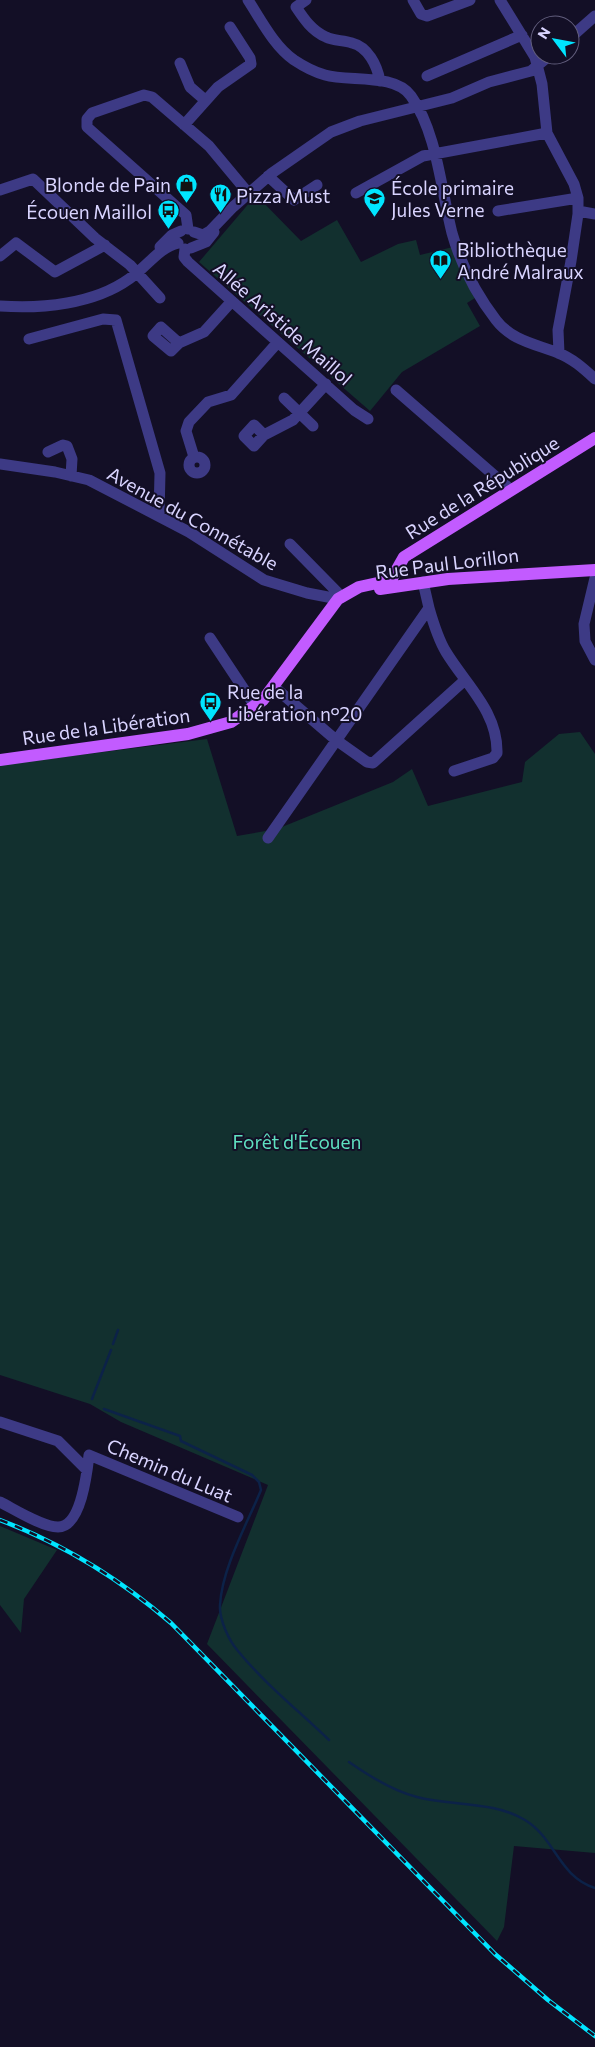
<svg xmlns="http://www.w3.org/2000/svg" width="595" height="2047" viewBox="0 0 595 2047" font-family="Commissioner,sans-serif">
<style>
.green{fill:#12302f}
.lines{fill:none;stroke-linecap:round;stroke-linejoin:round}
.stream{stroke:#0c2248;stroke-width:2.5}
.minor{stroke:#3d3a85;stroke-width:11}
.major{stroke:#c25bff;stroke-width:12}
.rail-casing{stroke:#00e5ff;stroke-width:4.5}
.rail{stroke:#130f26;stroke-width:2.5;stroke-dasharray:8;stroke-linecap:butt}
.labels{text-anchor:middle;dominant-baseline:central;stroke-width:4;stroke-linejoin:round;paint-order:stroke}
.poi-label{font-size:19px;fill:#d9d4ff;stroke:#130f26;text-anchor:start}
.street-label{font-size:19px;fill:#d9d4ff;stroke:#130f26}
.park-label{font-size:19px;fill:#5fe0c0;stroke:#130f26}
</style>
<rect width="100%" height="100%" fill="#130f26"/>
<!-- green -->
<path class="green" d="M 256,195 L 301,241 L 337,220 L 361,262 L 398,244 L 416,240 L 420,255 L 453,247 L 475,298 L 467,303 L 480,326 L 402,372 L 370,411 L 199,262 Z
M 580,732 L 595,754 L 595,1853 L 514,1846 L 504,1927 L 497,1941 L 207,1644 L 268,1485 L 121,1422 L 90,1404 L 0,1375 L 0,765 L 207,739 L 237,836 L 277,829 L 393,782 L 412,769 L 428,806 L 522,782 L 525,762 L 559,734 Z
M 0,1526 L 57,1550 L 24,1599 L 21,1633 L 0,1605 Z"/>
<g class="lines">
<!-- stream -->
<path class="stream" d="M 113,1344 L 118,1330
M 92,1399 L 111,1350
M 104,1409 L 180,1436 L 181,1441 L 252,1475 L 259,1482 L 261,1490 C 247,1524 222,1568 220,1605 C 219,1619 229,1641 238,1651 C 264,1683 299,1711 329,1740
M 349,1762 C 369,1776 393,1791 417,1797 C 451,1806 494,1801 525,1820 C 556,1839 558,1876 595,1888"/>
<!-- minor -->
<path class="minor" d="M 248,0 C 261,20 274,46 294,60 C 303,66 314,72 325,75 C 349,82 395,73 411,96 C 437,132 441,190 452,233 C 461,265 476,294 496,320 C 512,341 536,344 558,353 C 572,358 584,369 595,379
M 306,0 L 296,7 C 304,19 312,31 326,37 C 334,41 343,40 352,43 C 368,47 377,65 380,81
M 413,0 L 421,14 L 427,16 L 470,0
M 500,0 L 535,57 L 542,84 L 547,133 L 574,184 L 578,198 L 578,214 L 571,261 L 558,330 L 559,353
M 570,38 L 595,16
M 180,63 L 190,87 L 205,100
M 427,76 L 522,35
M 184,125 L 218,87 L 251,64 L 250,58 L 230,27
M 268,176 L 294,200 L 317,185
M 0,190 L 33,179 L 95,238 L 130,265 L 160,298
M 356,193 L 423,156 L 547,133
M 498,211 L 578,198
M 578,211 L 595,214
M 188,229 L 186,215 L 87,127 L 87,119 L 92,113 L 144,95 L 152,97 L 209,146 L 249,194
M 194,232 L 203,235 L 210,231 L 233,207 L 272,173 L 331,132 L 360,121 L 452,98 L 489,82 L 531,71 L 550,55
M 160,247 L 172,235 L 181,231
M 191,248 L 206,242 L 214,232
M 185,249 L 184,257 L 188,262 L 354,410 L 368,419
M 0,256 L 16,243 L 55,272 L 105,245
M 0,306 C 42,309 94,304 129,279 C 145,269 159,247 178,243
M 29,339 L 103,319 L 116,320 L 160,473 L 159,516
M 179,343 L 161,327 L 153,336 L 171,351 L 179,343 L 204,332 L 232,301
M 396,390 L 511,490
M 284,398 L 313,426
M 264,435 L 254,425 L 244,436 L 254,446 L 264,435 L 293,420 L 326,384
M 48,452 L 63,445 L 67,446 L 72,459 L 71,476
M189 465a8 8 0 1 1 16 0a8 8 0 1 1-16 0Z
M 194,457 L 186,431 L 189,422 L 208,402 L 231,395 L 278,342
M 0,464 L 55,472 L 89,480 L 189,532 L 264,580 L 307,593 L 338,599
M 290,544 L 342,597
M 595,578 L 584,624 L 585,641 L 595,660
M 429,608 C 433,622 438,639 446,652 C 466,685 498,712 497,753 L 493,758 L 454,771
M 210,638 L 255,706
M 273,686 L 336,740 L 367,762 L 373,763 L 465,680
M 268,838 L 429,608 L 423,582
M 0,1422 L 58,1441 L 87,1470
M 0,1502 C 14,1509 42,1527 58,1527 C 81,1527 87,1473 89,1455 L 238,1517"/>
<!-- major -->
<path class="major" d="M 380,589 L 448,579 L 595,570
M 0,760 L 188,734 L 231,722 L 263,700 L 338,599 L 359,587 L 391,580 L 404,557 L 595,438"/>
<defs>
<path id="rail" d="M 0,1520 C 63,1544 120,1579 171,1623 L 495,1954 L 548,2000 L 595,2036"/>
</defs>
<!-- rail casing -->
<use href="#rail" class="rail-casing"/>
<!-- rail -->
<use href="#rail" class="rail"/>
</g>
<!-- icons -->
<defs>
<symbol id="shop-pin" viewBox="-11 -11 22 30"><path d="M0 17L-7.5 6A9.5 9.5 0 1 1 7.5 6Z" fill="#00e5ff" stroke="#130f26"/><path d="M-5-2.5h2.3a2.7 3.5 0 0 1 5.4 0H5L5.5 6h-11ZM-1.5-2.5h3a1.5 2.3 0 0 0-3 0Z" fill="#111"/></symbol>
<symbol id="restaurant-pin" viewBox="-11 -11 22 30"><path d="M0 17L-7.5 6A9.5 9.5 0 1 1 7.5 6Z" fill="#00e5ff" stroke="#130f26"/><path d="M-5-6h1v4h1v-4h1v4h1v-4h1v5L-1.5 .5V6h-2V.5L-5-1ZM5-6V6H3V1.5H1.5Q1.5-4 5-6Z" fill="#111"/></symbol>
<symbol id="school-pin" viewBox="-11 -11 22 30"><path d="M0 17L-7.5 6A9.5 9.5 0 1 1 7.5 6Z" fill="#00e5ff" stroke="#130f26"/><path d="M0-5L7-2L0 1L-7-2ZM-4 1L0 2.5L4 1V4Q0 6-4 4Z" fill="#111"/></symbol>
<symbol id="bus-pin" viewBox="-11 -11 22 30"><path d="M0 17L-7.5 6A9.5 9.5 0 1 1 7.5 6Z" fill="#00e5ff" stroke="#130f26"/><path d="M-5-6H5V4H4V6H2V4H-2V6H-4V4H-5ZM-3.5-4V0h7V-4ZM-3.5 1.2v1.5H-2V1.2ZM2 1.2v1.5H3.5V1.2Z" fill="#111"/></symbol>
<symbol id="library-pin" viewBox="-11 -11 22 30"><path d="M0 17L-7.5 6A9.5 9.5 0 1 1 7.5 6Z" fill="#00e5ff" stroke="#130f26"/><path d="M-6-4Q-3-5.5-.7-3.5V5Q-3 3-6 4ZM6-4Q3-5.5 .7-3.5V5Q3 3 6 4Z" fill="#111"/></symbol>
</defs>
<g fill-rule="evenodd">
<use href="#shop-pin" x="174" y="172" width="25" height="34"/>
<use href="#restaurant-pin" x="208" y="182" width="25" height="34"/>
<use href="#school-pin" x="362" y="186" width="25" height="34"/>
<use href="#bus-pin" x="156" y="198" width="25" height="34"/>
<use href="#library-pin" x="428" y="248" width="25" height="34"/>
<use href="#bus-pin" x="198" y="690" width="25" height="34"/>
</g>
<g class="labels">
<!-- poi labels -->
<g class="poi-label">
<text x="171" y="184" text-anchor="end">Blonde de Pain</text>
<text x="391" y="187">École primaire<tspan x="391" dy="22">Jules Verne</tspan></text>
<text x="236" y="195">Pizza Must</text>
<text x="152" y="211" text-anchor="end">Écouen Maillol</text>
<text x="457" y="249">Bibliothèque<tspan x="457" dy="22">André Malraux</tspan></text>
<text x="227" y="691">Rue de la<tspan x="227" dy="22">Libération n°20</tspan></text>
</g>
<!-- street labels -->
<g class="street-label">
<text transform="translate(283 323) rotate(41)">Allée Aristide Maillol</text>
<text transform="translate(482 487) rotate(-32)">Rue de la République</text>
<text transform="translate(193 518) rotate(29)">Avenue du Connétable</text>
<text transform="translate(447 563) rotate(-7)">Rue Paul Lorillon</text>
<text transform="translate(106 726) rotate(-8)">Rue de la Libération</text>
<text transform="translate(170 1470) rotate(23)">Chemin du Luat</text>
</g>
<!-- park labels -->
<g class="park-label">
<text x="297" y="1141">Forêt d'Écouen</text>
</g>
</g>
<!-- north arrow -->
<g transform="translate(555 40) rotate(302)"><circle r="24" fill="#130f26" stroke="#625e7d"/>
<path d="M0-4L9 19L0 12L-9 19Z" fill="#00e5ff"/>
<text y="-8" font-size="14" font-weight="bold" text-anchor="middle" fill="#d9d4ff">N</text>
</g>
</svg>
